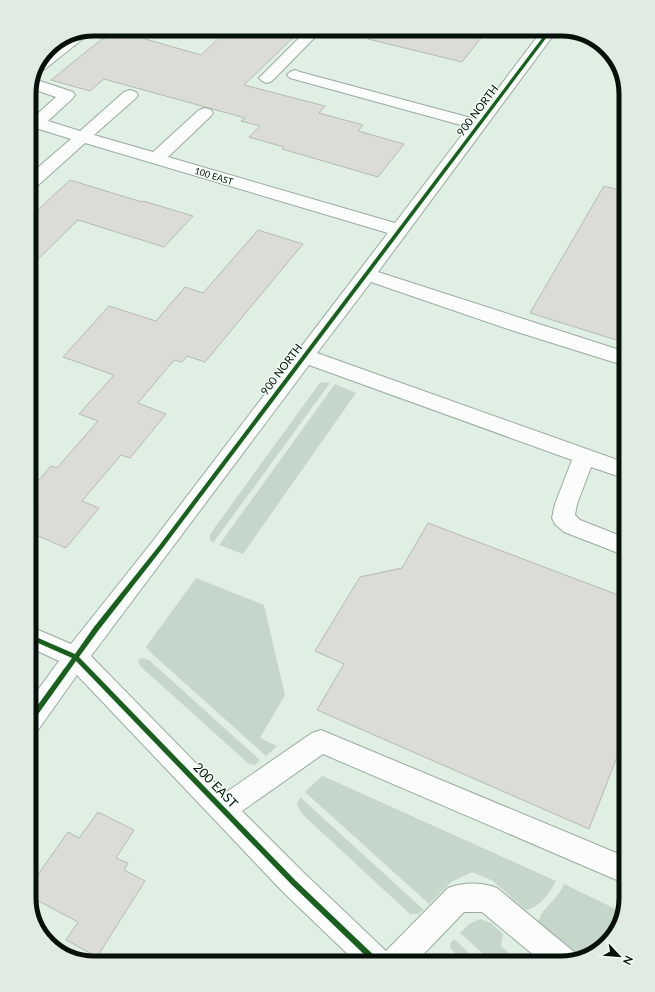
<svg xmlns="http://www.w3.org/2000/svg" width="655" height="992" viewBox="0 0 655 992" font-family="Lato,sans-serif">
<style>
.green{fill:#c5d7ca}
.building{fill:#dbdbd7;stroke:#b7b9b5}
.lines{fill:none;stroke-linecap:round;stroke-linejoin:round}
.minor-casing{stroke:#9ca9a0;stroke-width:2}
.minor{fill:#fafdfb;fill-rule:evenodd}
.cycleway-casing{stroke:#f2fef6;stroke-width:3}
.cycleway{fill:#1b5e20;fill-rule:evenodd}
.labels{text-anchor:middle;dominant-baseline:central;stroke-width:3;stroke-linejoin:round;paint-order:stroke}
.far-street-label{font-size:9px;fill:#07110a;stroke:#f2fef6}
.street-label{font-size:11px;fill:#07110a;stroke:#f2fef6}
.near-street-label{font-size:13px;fill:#07110a;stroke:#f2fef6}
.rim{fill:none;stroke:#07110a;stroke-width:5}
</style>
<rect width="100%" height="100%" fill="#dfefe4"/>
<!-- green -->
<path class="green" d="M 322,382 L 330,383 L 213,543 L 210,540 L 210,535 L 213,530 L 319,384 Z
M 335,384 L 356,393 L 243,554 L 219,545 Z
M 196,578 L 264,605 L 285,695 L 260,738 L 277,746 L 266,756 L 150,652 L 146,647 Z
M 143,658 L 149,660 L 260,760 L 255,765 L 249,764 L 140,666 L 138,660 Z
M 322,776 L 323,776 L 556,881 C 549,894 540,907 526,910 L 493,881 L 472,872 L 451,882 L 429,904 L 305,792 Z
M 300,797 L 424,910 L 418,914 L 410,914 L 302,814 L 297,805 Z
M 564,884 L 622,912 L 617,931 L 593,954 L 580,958 L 538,921 C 544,905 558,900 564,884 Z
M 480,919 L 491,923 L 503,934 L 501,946 L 521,963 L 493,963 L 460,933 L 469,924 Z
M 454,939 L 480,963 L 463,963 L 451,949 L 450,944 Z"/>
<!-- building -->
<path class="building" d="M 231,29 L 302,29 L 244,85 L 325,106 L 319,113 L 363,125 L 358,131 L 404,144 L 378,177 L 282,149 L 284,147 L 249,137 L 260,126 L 241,121 L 245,118 L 104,79 L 90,91 L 51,80 L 102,39 L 128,34 L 201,55 L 222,35 L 224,36 Z
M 369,29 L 444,29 L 481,38 L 462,62 L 368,39 Z
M 70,180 L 142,202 L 143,201 L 193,216 L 164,247 L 78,220 L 29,268 L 29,218 Z
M 604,186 L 626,192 L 626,343 L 530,313 Z
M 258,230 L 303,244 L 205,362 L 187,356 L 182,362 L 174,360 L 138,403 L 166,414 L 130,458 L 121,455 L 82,501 L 99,508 L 66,548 L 29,532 L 29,476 L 39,480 L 51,466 L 57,468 L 98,421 L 79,414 L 114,375 L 63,357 L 109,306 L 156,321 L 185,287 L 203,293 Z
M 428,523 L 626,598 L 626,734 L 589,829 L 317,710 L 344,664 L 315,651 L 360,577 L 402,568 Z
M 98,812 L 134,830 L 116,858 L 128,863 L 124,870 L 145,881 L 97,957 L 66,940 L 78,922 L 29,896 L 29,887 L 68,832 L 79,838 Z"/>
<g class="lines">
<defs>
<path id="minor" d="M 169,29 L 195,29 L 191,35 C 184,37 173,35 169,29 Z
M 308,29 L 323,29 L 272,81 L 267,83 L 262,81 L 259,78 Z
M 543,29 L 558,29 L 378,272 L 626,352 L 626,366 L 514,331 L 371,282 L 317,353 L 626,463 L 626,479 L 591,467 L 577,504 L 575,515 L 580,520 L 626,538 L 626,556 L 564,532 L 555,524 L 552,518 L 555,504 L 572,460 L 309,365 L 91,656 L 225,793 L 312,733 L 321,730 L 626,857 L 626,884 L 323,754 L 242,811 L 303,872 L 386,951 L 448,888 C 463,882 482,882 497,888 L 574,952 L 577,959 L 561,963 L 543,963 L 482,912 L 464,912 L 415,963 L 357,963 L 283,892 L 77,675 L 38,730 L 29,733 L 29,702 L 59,661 L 29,647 L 29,626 L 71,644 L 152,542 L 388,233 L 85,143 L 35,188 L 29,189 L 29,175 L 71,139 L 29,126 L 29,116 L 34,117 L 56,97 L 30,88 L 34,79 L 73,92 L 75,95 L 73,98 L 48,121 L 80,131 L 124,92 L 130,90 L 136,92 L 138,95 L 136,98 L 94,135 L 153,152 L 199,110 L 205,108 L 211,110 L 213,113 L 211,116 L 168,157 L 395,223 L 468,127 L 290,78 L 287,75 L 290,72 L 295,70 L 300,72 L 475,119 Z
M 85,33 L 86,35 L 84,38 L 45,69 L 38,70 L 45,54 L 59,44 Z"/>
</defs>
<!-- minor casing -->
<use href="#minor" class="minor-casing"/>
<!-- minor -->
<use href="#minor" class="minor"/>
<defs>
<path id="cycleway" d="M 549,29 L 553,29 L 162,549 L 98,631 L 79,657 L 295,880 L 380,961 L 381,963 L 373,963 L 291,884 L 76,661 L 31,724 L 29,725 L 29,717 L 72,658 L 29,639 L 29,634 L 75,654 L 94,627 L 158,547 Z"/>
</defs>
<!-- cycleway casing -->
<use href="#cycleway" class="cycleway-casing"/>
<!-- cycleway -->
<use href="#cycleway" class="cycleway"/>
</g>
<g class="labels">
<!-- far-street labels -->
<g class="far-street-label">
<text transform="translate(214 176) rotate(17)">100 EAST</text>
</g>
<!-- street labels -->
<g class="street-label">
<text transform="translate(477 110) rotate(-53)">900 NORTH</text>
<text transform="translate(281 369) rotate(-53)">900 NORTH</text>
</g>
<!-- near-street labels -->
<g class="near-street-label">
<text transform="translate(216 785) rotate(46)">200 EAST</text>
</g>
</g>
<!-- crop -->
<path d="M0 0H655V992H0ZM94 36H561A58 58 0 0 1 619 94V898A58 58 0 0 1 561 956H94A58 58 0 0 1 36 898V94A58 58 0 0 1 94 36Z" fill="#dfebe3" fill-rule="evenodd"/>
<path class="rim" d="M94 36H561A58 58 0 0 1 619 94V898A58 58 0 0 1 561 956H94A58 58 0 0 1 36 898V94A58 58 0 0 1 94 36Z"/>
<!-- north arrow -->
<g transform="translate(619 956) rotate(116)" stroke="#f2fef6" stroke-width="3" paint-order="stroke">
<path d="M0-3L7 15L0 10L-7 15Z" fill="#07110a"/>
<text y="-6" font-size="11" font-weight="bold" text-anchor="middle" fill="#07110a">N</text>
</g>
</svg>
